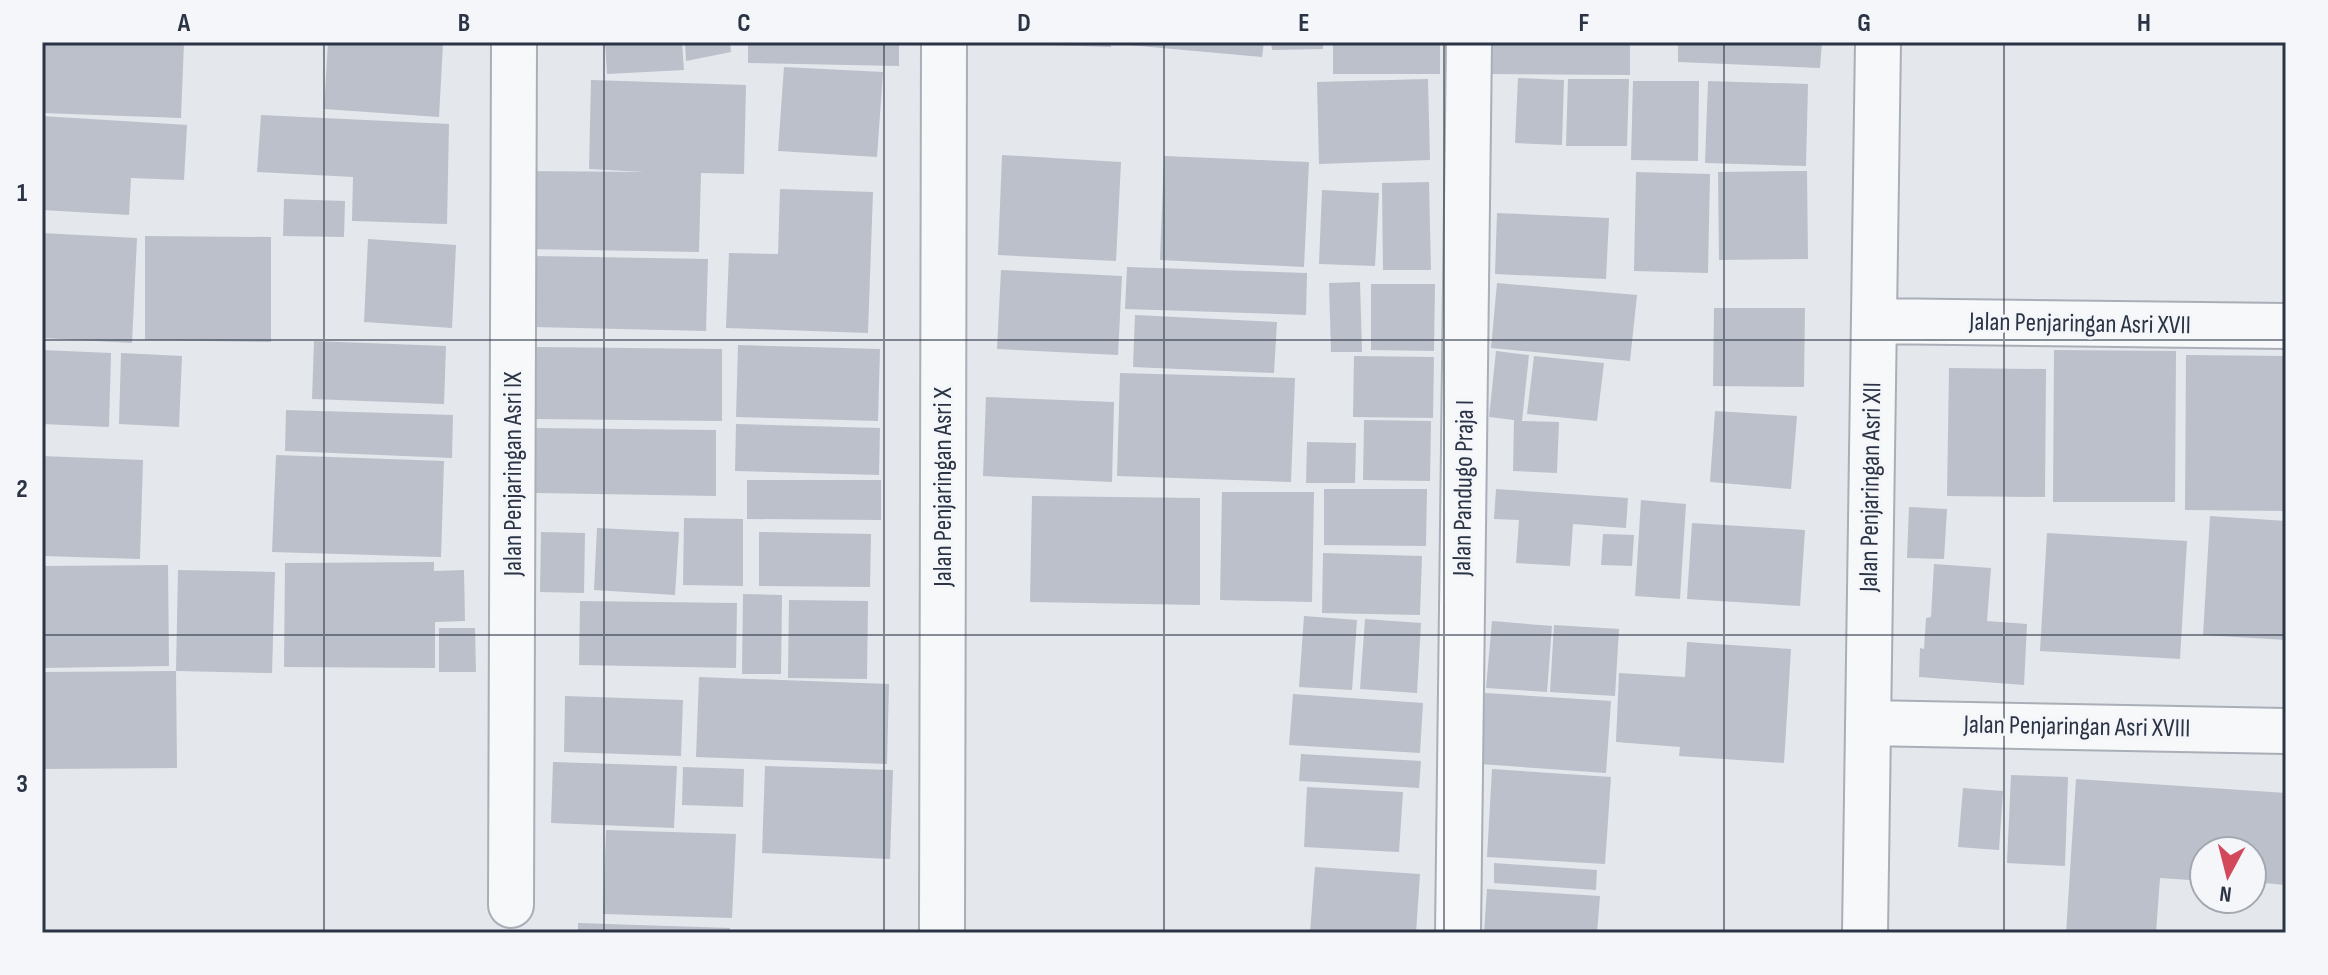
<svg xmlns="http://www.w3.org/2000/svg" width="2328" height="975" viewBox="0 0 2328 975" font-family="'Sofia Sans Condensed',sans-serif">
<style>
.building{fill:#bbc0ca}
.lines{fill:none;stroke-linecap:round;stroke-linejoin:round}
.minor-casing{stroke:#a9aeb7;stroke-width:48}
.minor{stroke:#f7f8fa;stroke-width:44}
.grid{fill:none;stroke:#2b3445;stroke-width:2;stroke-opacity:0.55}
.labels{text-anchor:middle;dominant-baseline:central;stroke-width:6;stroke-linejoin:round;paint-order:stroke}
.street-label{font-size:26px;fill:#2b3445;stroke:#f4f6f9}
.neatline{fill:none;stroke:#2b3445;stroke-width:3}
.grid-label{font-size:26px;text-anchor:middle;font-weight:bold;fill:#2b3445}
</style>
<rect width="100%" height="100%" fill="#e4e7ec"/>
<!-- building -->
<path class="building" d="M 42,42 L 184,42 L 181,118 L 42,113 Z
M 328,42 L 443,44 L 439,117 L 324,109 Z
M 605,42 L 682,42 L 684,70 L 607,74 Z
M 685,42 L 730,42 L 731,52 L 686,61 Z
M 748,42 L 899,42 L 899,66 L 748,63 Z
M 1046,42 L 1111,42 L 1111,47 L 1046,45 Z
M 1117,42 L 1264,42 L 1262,57 L 1117,44 Z
M 1271,42 L 1323,42 L 1323,49 L 1272,50 Z
M 1333,42 L 1440,42 L 1440,74 L 1333,74 Z
M 1491,42 L 1630,42 L 1630,75 L 1491,74 Z
M 1678,42 L 1822,42 L 1820,68 L 1678,62 Z
M 784,67 L 883,72 L 877,157 L 778,151 Z
M 1518,78 L 1564,80 L 1562,145 L 1515,143 Z
M 1428,79 L 1430,160 L 1319,164 L 1317,82 Z
M 1568,79 L 1629,79 L 1627,146 L 1566,146 Z
M 591,80 L 746,85 L 744,174 L 701,173 L 699,252 L 523,249 L 524,171 L 645,172 L 589,169 Z
M 1633,81 L 1699,81 L 1698,161 L 1631,160 Z
M 1708,81 L 1808,84 L 1806,166 L 1705,163 Z
M 261,115 L 449,124 L 447,224 L 352,221 L 353,177 L 257,172 Z
M 42,116 L 187,125 L 184,180 L 131,178 L 129,215 L 42,210 Z
M 1002,155 L 1121,162 L 1116,261 L 998,255 Z
M 1164,156 L 1309,162 L 1304,267 L 1160,260 Z
M 1807,171 L 1808,259 L 1719,260 L 1718,172 Z
M 1636,172 L 1710,174 L 1708,273 L 1634,271 Z
M 1429,182 L 1431,270 L 1383,270 L 1382,183 Z
M 780,189 L 873,192 L 868,333 L 726,328 L 729,253 L 778,254 Z
M 1322,190 L 1379,193 L 1375,266 L 1319,264 Z
M 284,199 L 345,201 L 344,237 L 283,236 Z
M 1497,213 L 1609,218 L 1606,279 L 1495,274 Z
M 42,233 L 137,238 L 132,343 L 42,338 Z
M 145,236 L 271,237 L 271,342 L 145,340 Z
M 368,239 L 456,245 L 452,328 L 364,322 Z
M 535,256 L 708,259 L 706,331 L 534,327 Z
M 1127,267 L 1307,273 L 1306,315 L 1125,309 Z
M 1001,270 L 1122,276 L 1118,355 L 997,349 Z
M 1360,282 L 1362,352 L 1331,352 L 1329,283 Z
M 1497,283 L 1637,295 L 1630,361 L 1491,348 Z
M 1371,284 L 1435,284 L 1434,351 L 1371,350 Z
M 1714,308 L 1805,308 L 1804,387 L 1713,386 Z
M 1135,315 L 1277,322 L 1274,373 L 1133,367 Z
M 314,341 L 446,346 L 444,404 L 312,399 Z
M 738,345 L 880,349 L 878,421 L 736,417 Z
M 536,347 L 722,349 L 722,421 L 535,419 Z
M 42,350 L 111,353 L 109,427 L 42,424 Z
M 2054,350 L 2176,351 L 2175,502 L 2053,502 Z
M 1496,351 L 1529,355 L 1522,421 L 1559,422 L 1557,473 L 1513,471 L 1514,420 L 1489,417 Z
M 121,353 L 182,356 L 179,427 L 119,424 Z
M 2186,355 L 2286,356 L 2286,511 L 2185,510 Z
M 1354,356 L 1434,357 L 1433,418 L 1353,417 Z
M 1534,356 L 1604,363 L 1597,421 L 1527,414 Z
M 1949,368 L 2046,369 L 2045,497 L 1947,496 Z
M 1120,373 L 1295,378 L 1291,482 L 1117,476 Z
M 986,397 L 1114,402 L 1112,482 L 983,476 Z
M 286,410 L 453,415 L 452,458 L 285,451 Z
M 1715,411 L 1797,416 L 1791,489 L 1710,482 Z
M 1364,420 L 1431,421 L 1430,481 L 1363,480 Z
M 736,424 L 880,428 L 879,475 L 735,471 Z
M 536,428 L 716,430 L 716,496 L 536,493 Z
M 1307,442 L 1356,443 L 1355,483 L 1306,483 Z
M 276,455 L 444,461 L 441,557 L 272,552 Z
M 42,456 L 143,460 L 140,559 L 42,556 Z
M 747,480 L 881,480 L 881,520 L 747,519 Z
M 1324,489 L 1427,489 L 1426,546 L 1324,545 Z
M 1496,489 L 1628,498 L 1626,528 L 1573,524 L 1570,566 L 1516,563 L 1519,520 L 1494,519 Z
M 1222,492 L 1314,492 L 1312,602 L 1220,600 Z
M 1032,496 L 1200,498 L 1200,605 L 1030,602 Z
M 1641,500 L 1686,504 L 1680,599 L 1635,596 Z
M 1909,507 L 1947,509 L 1944,559 L 1907,558 Z
M 2210,516 L 2286,521 L 2286,640 L 2203,635 Z
M 684,518 L 743,519 L 743,586 L 683,585 Z
M 1692,523 L 1805,530 L 1800,606 L 1687,599 Z
M 597,528 L 679,532 L 675,595 L 594,590 Z
M 541,532 L 585,533 L 584,593 L 540,592 Z
M 759,532 L 871,534 L 870,587 L 759,586 Z
M 2047,533 L 2187,541 L 2180,659 L 2040,651 Z
M 1603,534 L 1634,535 L 1632,566 L 1601,565 Z
M 1323,553 L 1422,556 L 1420,615 L 1322,613 Z
M 434,562 L 434,571 L 464,570 L 465,621 L 435,622 L 435,668 L 284,667 L 285,563 Z
M 1934,564 L 1991,568 L 1987,621 L 2027,624 L 2024,685 L 1919,677 L 1920,648 L 1924,649 L 1926,618 L 1931,617 Z
M 168,565 L 169,666 L 42,668 L 42,566 Z
M 178,570 L 275,572 L 272,673 L 176,671 Z
M 743,594 L 782,595 L 781,674 L 742,674 Z
M 789,600 L 868,601 L 867,679 L 788,678 Z
M 580,601 L 737,603 L 736,668 L 579,665 Z
M 1304,616 L 1357,620 L 1352,690 L 1299,687 Z
M 1365,619 L 1421,623 L 1417,693 L 1360,689 Z
M 1492,621 L 1552,626 L 1547,692 L 1486,688 Z
M 1554,625 L 1619,629 L 1615,696 L 1550,692 Z
M 439,628 L 475,628 L 476,672 L 439,672 Z
M 1687,642 L 1791,649 L 1784,763 L 1679,756 L 1680,747 L 1616,742 L 1619,673 L 1685,677 Z
M 176,671 L 177,768 L 42,769 L 42,672 Z
M 699,677 L 889,684 L 887,764 L 696,757 Z
M 1485,693 L 1611,701 L 1606,773 L 1480,764 Z
M 1293,694 L 1423,703 L 1420,753 L 1289,745 Z
M 565,696 L 683,700 L 681,756 L 564,752 Z
M 1301,754 L 1421,761 L 1419,788 L 1299,781 Z
M 553,762 L 677,766 L 674,828 L 551,823 Z
M 765,766 L 893,770 L 890,859 L 762,853 Z
M 683,767 L 744,769 L 743,807 L 682,805 Z
M 1492,769 L 1611,777 L 1605,864 L 1487,857 Z
M 2011,775 L 2068,777 L 2065,866 L 2007,863 Z
M 2076,779 L 2286,793 L 2286,885 L 2252,882 L 2252,851 L 2204,851 L 2204,881 L 2160,878 L 2156,933 L 2066,933 Z
M 1307,787 L 1403,792 L 1399,852 L 1304,847 Z
M 1963,788 L 2003,791 L 1999,850 L 1958,847 Z
M 606,830 L 736,834 L 732,918 L 603,914 Z
M 1494,863 L 1597,870 L 1596,890 L 1494,883 Z
M 1315,867 L 1420,874 L 1416,933 L 1310,933 Z
M 1487,889 L 1600,896 L 1597,933 L 1484,933 Z
M 578,923 L 730,928 L 730,933 L 578,933 Z"/>
<g class="lines">
<defs>
<path id="minor" d="M 1874,321 L 2286,326
M 1868,723 L 2286,731
M 511,905 L 514,42
M 942,931 L 944,42
M 1458,933 L 1469,42
M 1865,933 L 1878,42"/>
</defs>
<!-- minor casing -->
<use href="#minor" class="minor-casing"/>
<!-- minor -->
<use href="#minor" class="minor"/>
</g>
<!-- grid -->
<path class="grid" d="M 324,42 L 324,933M 604,42 L 604,933M 884,42 L 884,933M 1164,42 L 1164,933M 1444,42 L 1444,933M 1724,42 L 1724,933M 2004,42 L 2004,933M 42,340 L 2286,340M 42,635 L 2286,635"/>
<g class="labels">
<!-- street labels -->
<g class="street-label">
<text transform="translate(2080 324) rotate(1)">Jalan Penjaringan Asri XVII</text>
<text transform="translate(513 474) rotate(-90)">Jalan Penjaringan Asri IX</text>
<text transform="translate(943 487) rotate(-90)">Jalan Penjaringan Asri X</text>
<text transform="translate(1871 487) rotate(-89)">Jalan Penjaringan Asri XII</text>
<text transform="translate(1464 488) rotate(-89)">Jalan Pandugo Praja I</text>
<text transform="translate(2077 727) rotate(1)">Jalan Penjaringan Asri XVIII</text>
</g>
</g>
<!-- border -->
<rect width="2328" height="975" fill="none" stroke="#f4f6f9" stroke-width="88"/>
<!-- north arrow -->
<g transform="translate(2228 875) rotate(187)"><circle r="38" fill="#f4f6f9" stroke="#a4a8b1" stroke-width="2"/>
<path d="M0-6L14 30L0 20L-14 30Z" fill="#d1495b"/>
<text y="-12" font-size="22" font-weight="bold" text-anchor="middle" fill="#2b3445">N</text>
</g>
<rect x="44" y="44" width="2240" height="887" class="neatline"/>
<g class="grid-label">
<text x="184" y="31">A</text>
<text x="464" y="31">B</text>
<text x="744" y="31">C</text>
<text x="1024" y="31">D</text>
<text x="1304" y="31">E</text>
<text x="1584" y="31">F</text>
<text x="1864" y="31">G</text>
<text x="2144" y="31">H</text>
<text x="22" y="201">1</text>
<text x="22" y="497">2</text>
<text x="22" y="792">3</text>
</g>
</svg>
